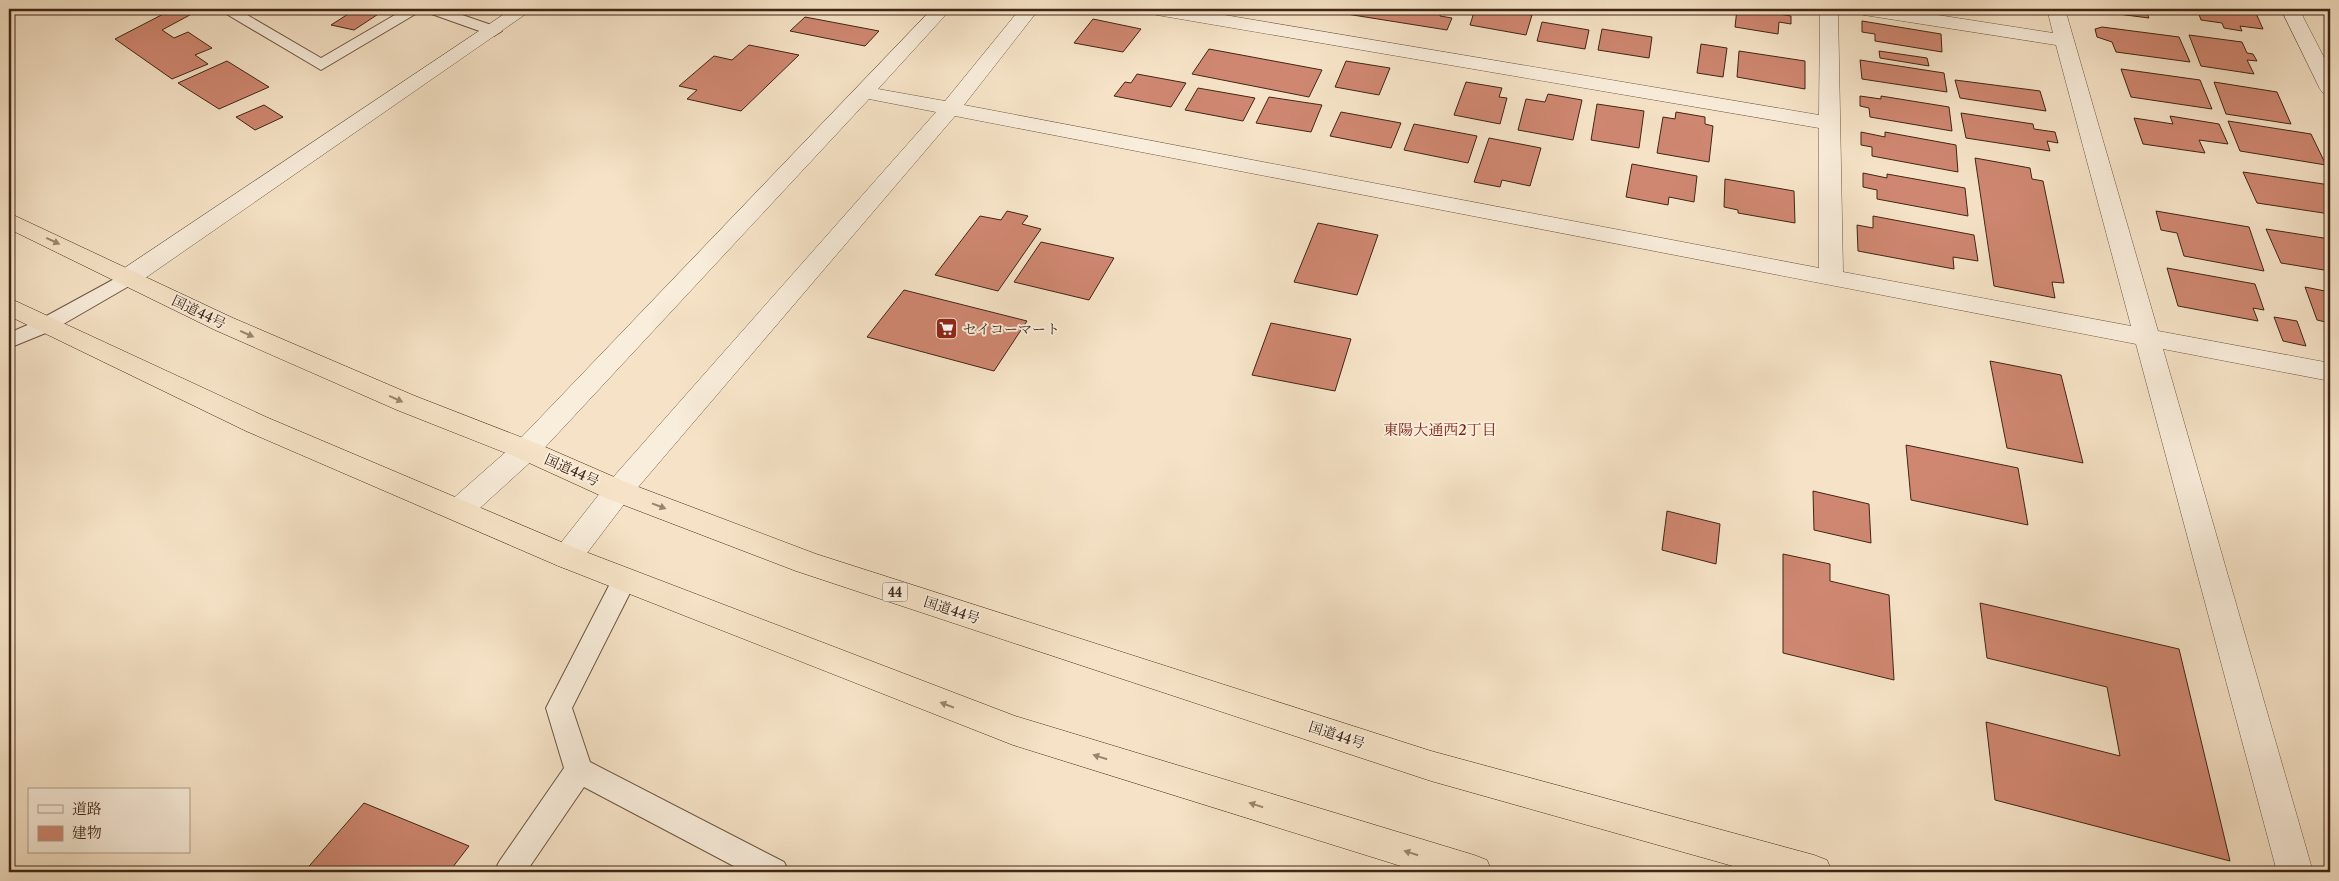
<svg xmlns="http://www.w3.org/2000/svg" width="2339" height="881" viewBox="0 0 2339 881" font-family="'Libre Caslon Text','Noto Serif JP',serif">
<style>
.building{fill:#cf8771;stroke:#402615}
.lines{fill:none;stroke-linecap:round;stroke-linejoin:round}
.service-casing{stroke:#6e5542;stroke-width:2}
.minor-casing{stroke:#6e5542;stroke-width:1}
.trunk-casing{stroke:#402615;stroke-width:1}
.service{fill:#f9eddb;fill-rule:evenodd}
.minor{fill:#f9eddb;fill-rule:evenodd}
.trunk{fill:#f6e3c7;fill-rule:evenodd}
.oneway{fill:#9b846e}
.labels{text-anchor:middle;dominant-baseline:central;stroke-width:4;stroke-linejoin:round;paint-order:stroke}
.shield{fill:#f9eddb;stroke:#786250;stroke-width:1}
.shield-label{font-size:12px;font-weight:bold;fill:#402615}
.street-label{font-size:14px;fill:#402615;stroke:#f9eddb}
.poi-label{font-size:14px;fill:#402615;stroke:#f9eddb;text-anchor:start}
.neighbourhood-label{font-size:15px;fill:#7a1f14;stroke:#f9eddb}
</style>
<rect width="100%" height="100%" fill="#f6e3c7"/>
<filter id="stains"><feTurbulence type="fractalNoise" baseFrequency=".004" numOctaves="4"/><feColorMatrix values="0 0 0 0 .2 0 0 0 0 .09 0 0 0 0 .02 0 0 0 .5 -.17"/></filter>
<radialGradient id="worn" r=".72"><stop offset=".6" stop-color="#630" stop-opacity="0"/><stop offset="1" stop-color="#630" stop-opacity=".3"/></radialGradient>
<!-- building -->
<path class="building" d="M 173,9 L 199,10 L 162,30 L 174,38 L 188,32 L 212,48 L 195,55 L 208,64 L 172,79 L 115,39 Z
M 356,9 L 386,9 L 354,30 L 331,25 Z
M 1315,9 L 1442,9 L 1440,16 L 1452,18 L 1447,30 Z
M 1475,9 L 1494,9 L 1532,15 L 1526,35 L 1470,25 Z
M 1737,9 L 1779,9 L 1779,14 L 1791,16 L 1791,24 L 1779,22 L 1778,34 L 1735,27 Z
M 2101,9 L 2145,9 L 2149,18 L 2102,12 Z
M 2197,9 L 2255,11 L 2263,29 L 2240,26 L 2242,31 L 2224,28 L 2222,23 L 2201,20 Z
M 805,17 L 879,31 L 865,46 L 790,31 Z
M 1093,19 L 1141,29 L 1123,52 L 1074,43 Z
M 1862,21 L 1941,34 L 1942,52 L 1875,41 L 1875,34 L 1862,32 Z
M 1542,22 L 1589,30 L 1585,49 L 1537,41 Z
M 2102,27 L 2179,37 L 2190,62 L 2116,52 L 2112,42 L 2097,37 L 2095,29 Z
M 1602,29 L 1652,37 L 1649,58 L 1598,50 Z
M 2189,35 L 2242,42 L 2247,53 L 2253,54 L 2257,61 L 2247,60 L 2254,74 L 2201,66 Z
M 1701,44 L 1727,48 L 1723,77 L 1697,73 Z
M 749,45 L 799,55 L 741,111 L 687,99 L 697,90 L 679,86 L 714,56 L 732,60 Z
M 1209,49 L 1322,70 L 1309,97 L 1192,74 Z
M 1739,51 L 1805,61 L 1805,89 L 1737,77 Z
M 1879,51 L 1927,58 L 1929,66 L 1880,58 Z
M 1860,60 L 1944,73 L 1947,92 L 1862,79 Z
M 227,61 L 269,87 L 219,109 L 178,83 Z
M 1346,61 L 1390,68 L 1379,95 L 1335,87 Z
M 2121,69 L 2200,80 L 2212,109 L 2131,97 Z
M 1137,74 L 1186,83 L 1171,107 L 1114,96 L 1125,82 L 1131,83 Z
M 1955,80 L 2040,91 L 2046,111 L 1960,98 Z
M 1466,82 L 1502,88 L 1499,97 L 1507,98 L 1500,124 L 1454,115 Z
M 2214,82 L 2277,92 L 2291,124 L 2226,114 Z
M 1198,88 L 1255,98 L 1243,121 L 1185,110 Z
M 1548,94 L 1582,100 L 1573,140 L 1518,130 L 1526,99 L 1545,102 Z
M 1860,96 L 1881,99 L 1881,96 L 1949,107 L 1952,131 L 1870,117 L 1869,108 L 1860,106 Z
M 1269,97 L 1322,105 L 1311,132 L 1256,123 Z
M 1597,104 L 1644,111 L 1639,148 L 1591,140 Z
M 264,105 L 283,117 L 255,130 L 236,117 Z
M 1341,112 L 1401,123 L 1391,148 L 1330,136 Z
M 1676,112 L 1705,117 L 1705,124 L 1713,126 L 1709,162 L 1657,153 L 1663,117 L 1675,119 Z
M 1961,113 L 2033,124 L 2034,129 L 2055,132 L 2058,143 L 2047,141 L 2050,151 L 1966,138 Z
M 2170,116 L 2219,124 L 2228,144 L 2199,140 L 2205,153 L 2143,144 L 2134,118 L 2173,124 Z
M 2228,121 L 2311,134 L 2326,165 L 2240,151 Z
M 1414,124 L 1477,136 L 1468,163 L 1404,150 Z
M 1861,132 L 1885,137 L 1885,132 L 1956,145 L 1958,172 L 1872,156 L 1872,147 L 1861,145 Z
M 1489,138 L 1541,148 L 1530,186 L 1502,180 L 1500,187 L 1474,182 Z
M 1975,158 L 2030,168 L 2032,179 L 2043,181 L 2064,283 L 2052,282 L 2055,298 L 1994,286 Z
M 1632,164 L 1697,176 L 1694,202 L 1669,197 L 1668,205 L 1626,197 Z
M 2243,172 L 2330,185 L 2330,214 L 2257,203 Z
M 1863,173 L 1887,178 L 1887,174 L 1965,188 L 1968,216 L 1877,199 L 1877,190 L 1863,187 Z
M 1725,179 L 1794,191 L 1795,223 L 1738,213 L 1738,210 L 1724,207 Z
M 1007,211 L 1028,216 L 1022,224 L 1041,229 L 998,291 L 935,275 L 980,216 L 1001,220 Z
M 2156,211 L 2249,227 L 2264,271 L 2184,256 L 2177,233 L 2161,230 Z
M 1873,216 L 1974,235 L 1978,261 L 1953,257 L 1954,269 L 1858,251 L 1857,225 L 1873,228 Z
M 1318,223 L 1378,235 L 1357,295 L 1294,282 Z
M 2266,229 L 2330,239 L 2330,271 L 2281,263 Z
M 1041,242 L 1114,258 L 1089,300 L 1014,282 Z
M 2167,268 L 2255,284 L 2264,310 L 2253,308 L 2258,321 L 2178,306 Z
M 2305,287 L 2330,292 L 2330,323 L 2317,320 Z
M 904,290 L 1027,321 L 994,371 L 867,337 Z
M 2274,317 L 2297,321 L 2306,346 L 2283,341 Z
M 1271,323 L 1351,339 L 1335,391 L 1252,375 Z
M 1990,361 L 2061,375 L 2083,463 L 2007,448 Z
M 1906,445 L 2018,468 L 2028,525 L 1911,500 Z
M 1813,491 L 1869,504 L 1871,543 L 1814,530 Z
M 1667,511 L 1720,524 L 1716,564 L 1662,550 Z
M 1783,554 L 1830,564 L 1830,581 L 1889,595 L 1894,680 L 1783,653 Z
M 1980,603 L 2179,649 L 2230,861 L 1995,800 L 1986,722 L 2120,756 L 2107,687 L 1987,658 Z
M 364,803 L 469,846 L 449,872 L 304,872 Z"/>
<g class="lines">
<defs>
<path id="service" d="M 218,9 L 237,9 L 321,58 L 405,9 L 445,9 L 500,28 L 502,31 L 494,36 L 488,34 L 426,12 L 424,9 L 321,70 Z
M 129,271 L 136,272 L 139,277 L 136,282 L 53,330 L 9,348 L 9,333 L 39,320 Z
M 625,569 L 634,572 L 637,579 L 572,708 L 590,762 L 784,862 L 789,872 L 745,872 L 584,787 L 526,872 L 494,872 L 499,862 L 564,768 L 546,708 L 616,572 Z"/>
<path id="minor" d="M 512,9 L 533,9 L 138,283 L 129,285 L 120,283 L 117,277 L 120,271 Z
M 932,9 L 951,9 L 878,89 L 945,101 L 1020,9 L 1039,9 L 964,105 L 1819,268 L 1819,128 L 1157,15 L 1150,13 L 1148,9 L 1189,9 L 1819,115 L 1820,9 L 1838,9 L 1843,272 L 2131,326 L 2056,45 L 1864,15 L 1857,13 L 1855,9 L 1899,9 L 2053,33 L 2047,9 L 2065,9 L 2158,331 L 2330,363 L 2330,381 L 2163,349 L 2313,872 L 2277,872 L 2136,344 L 955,116 L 628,499 L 578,565 L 567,569 L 556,565 L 552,557 L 556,549 L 608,483 L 936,112 L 869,99 L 536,457 L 469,518 L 459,521 L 449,518 L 445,510 L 449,502 L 516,443 Z
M 2281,9 L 2299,9 L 2330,69 L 2330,95 L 2323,93 L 2320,89 Z"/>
<path id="trunk" d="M 9,213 L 233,318 L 415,396 L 536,443 L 628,483 L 816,554 L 1431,751 L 1814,855 L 1827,860 L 1832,872 L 1754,872 L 1431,781 L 796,571 L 608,499 L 516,457 L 397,410 L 215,330 L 9,229 Z
M 9,298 L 266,417 L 578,549 L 1015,716 L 1474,855 L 1487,860 L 1492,872 L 1420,872 L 1013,745 L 556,565 L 246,431 L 9,316 Z"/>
</defs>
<!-- service casing -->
<use href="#service" class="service-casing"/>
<!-- minor casing -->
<use href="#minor" class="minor-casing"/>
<!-- trunk casing -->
<use href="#trunk" class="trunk-casing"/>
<!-- service -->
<use href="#service" class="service"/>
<!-- minor -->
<use href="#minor" class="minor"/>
<!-- trunk -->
<use href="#trunk" class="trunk"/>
</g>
<!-- one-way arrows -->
<defs><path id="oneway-solid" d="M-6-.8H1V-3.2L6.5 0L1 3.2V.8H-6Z" transform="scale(1.25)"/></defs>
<g class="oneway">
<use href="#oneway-solid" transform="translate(53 241) rotate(25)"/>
<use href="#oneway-solid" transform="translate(247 334) rotate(24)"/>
<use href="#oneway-solid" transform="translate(396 399) rotate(24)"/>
<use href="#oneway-solid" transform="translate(659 506) rotate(21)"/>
<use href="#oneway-solid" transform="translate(947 705) rotate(-159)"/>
<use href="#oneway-solid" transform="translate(1100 757) rotate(-163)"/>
<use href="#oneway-solid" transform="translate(1256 805) rotate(-163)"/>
<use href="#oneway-solid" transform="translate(1411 853) rotate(-163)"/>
</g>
<!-- icons -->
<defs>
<symbol id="supermarket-square" viewBox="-11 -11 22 22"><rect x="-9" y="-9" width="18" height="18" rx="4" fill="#8f2418" stroke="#f9eddb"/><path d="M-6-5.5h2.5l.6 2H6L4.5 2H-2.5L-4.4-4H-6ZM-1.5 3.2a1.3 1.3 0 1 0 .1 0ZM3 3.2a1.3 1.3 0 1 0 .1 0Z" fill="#fff"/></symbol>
</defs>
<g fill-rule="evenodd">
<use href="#supermarket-square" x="934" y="316" width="25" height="25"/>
</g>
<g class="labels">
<!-- shield labels -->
<rect class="shield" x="882.5" y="582.5" width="25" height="19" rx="4"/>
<g class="shield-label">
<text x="895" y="592">44</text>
</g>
<!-- street labels -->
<g class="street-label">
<text transform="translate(199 312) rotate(26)">国道44号</text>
<text transform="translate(572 470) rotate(24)">国道44号</text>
<text transform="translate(952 610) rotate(18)">国道44号</text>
<text transform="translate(1337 735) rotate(18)">国道44号</text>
</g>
<!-- poi labels -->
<g class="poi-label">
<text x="963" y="329">セイコーマート</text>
</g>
<!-- neighbourhood labels -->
<g class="neighbourhood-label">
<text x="1440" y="429">東陽大通西2丁目</text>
</g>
</g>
<!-- margin -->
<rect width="2339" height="881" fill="none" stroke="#f6e3c7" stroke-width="30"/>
<rect x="10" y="10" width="2319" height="861" fill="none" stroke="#402615" stroke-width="2.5"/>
<rect x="15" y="15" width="2309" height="851" fill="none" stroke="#402615"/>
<!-- legend -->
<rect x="28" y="788" width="162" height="65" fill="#f9eddb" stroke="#af9d8c"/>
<rect x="38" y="805" width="25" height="8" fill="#f9eddb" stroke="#af9d8c"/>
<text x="72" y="814" font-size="15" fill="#402615">道路</text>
<rect x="38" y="826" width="25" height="15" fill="#cf8771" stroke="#af9d8c"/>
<text x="72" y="838" font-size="15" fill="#402615">建物</text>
<rect width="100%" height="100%" filter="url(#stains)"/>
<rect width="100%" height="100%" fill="url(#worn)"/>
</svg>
